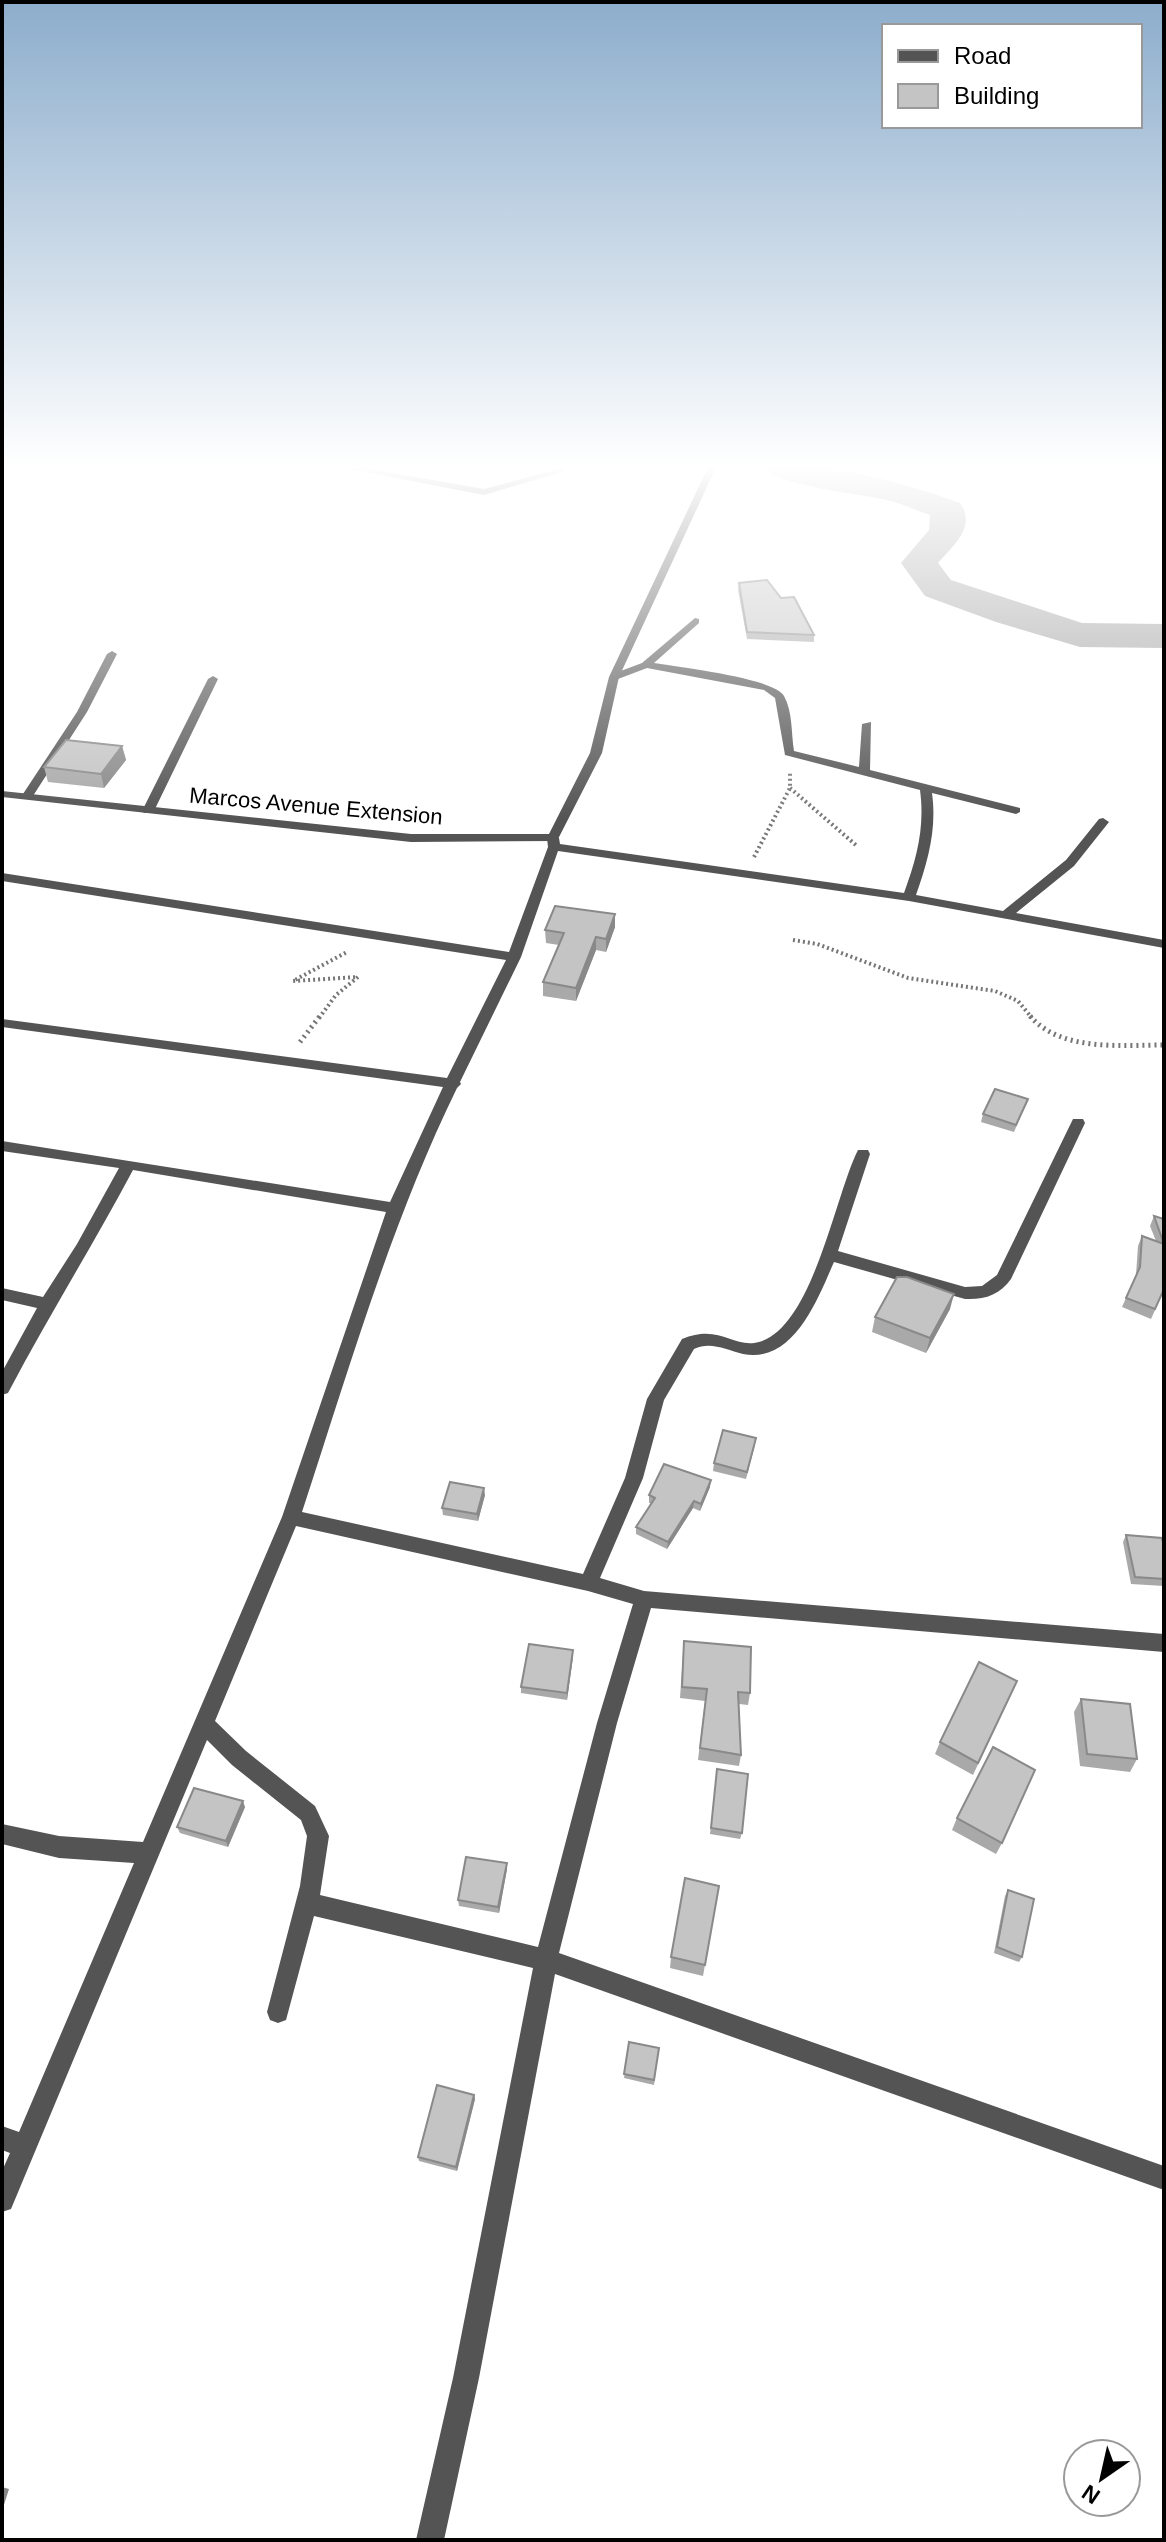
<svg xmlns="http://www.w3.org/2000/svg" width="1166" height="2542" viewBox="0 0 1166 2542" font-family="Helvetica,sans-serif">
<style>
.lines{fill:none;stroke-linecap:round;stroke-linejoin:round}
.river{fill:#a2a2a2;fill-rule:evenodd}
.path-far1{stroke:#767676;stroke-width:4;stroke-dasharray:2 3;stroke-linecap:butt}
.path{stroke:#767676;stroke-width:5;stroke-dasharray:2 4;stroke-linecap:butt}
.minor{fill:#545454;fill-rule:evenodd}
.tertiary{fill:#545454;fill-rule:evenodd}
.wall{fill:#a9a9a9}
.shaded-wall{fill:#898989}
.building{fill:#c4c4c4;stroke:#898989;stroke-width:2}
.labels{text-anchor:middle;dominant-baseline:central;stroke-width:6;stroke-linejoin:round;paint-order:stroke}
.far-street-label{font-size:22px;fill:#000;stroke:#fff}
</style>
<rect width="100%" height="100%" fill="#fff"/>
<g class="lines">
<!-- river -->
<path class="river" d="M 757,463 C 826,463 894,479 960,503 C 977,526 953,546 938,563 L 951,580 L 1082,623 L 1164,624 L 1164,648 L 1080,647 L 996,622 L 925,596 L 901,563 L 929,530 L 930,515 C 915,510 899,502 882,499 C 855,493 770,485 757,463 Z"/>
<!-- path-far1 -->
<path class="path-far1" d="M 790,788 L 857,846
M 754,857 L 790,788 L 790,772
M 793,940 L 817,944 L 908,978 L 995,991 L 1018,1001 L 1032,1018
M 319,1018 L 336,995 L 358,977 L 293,981 L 347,952"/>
<!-- path -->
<path class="path" d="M 1030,1016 C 1061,1052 1121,1045 1164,1045
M 300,1042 L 320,1016"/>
<!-- minor -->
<path class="minor" d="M 319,463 L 335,463 L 484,489 L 561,468 L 565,471 L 484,495 Z
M 695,618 L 699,619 L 699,623 L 654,663 C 677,667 775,678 784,696 C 793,712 791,734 794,751 L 859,767 L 862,724 L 871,722 L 870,770 L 1020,808 L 1020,812 L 1016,814 L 932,793 C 937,829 928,861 916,895 L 1003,911 L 1066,860 L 1099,819 L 1103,818 L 1109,822 L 1074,866 L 1016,913 L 1164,940 L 1164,948 L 909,901 L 558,851 L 521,957 L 460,1082 L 461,1084 L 457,1088 C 391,1223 349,1369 302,1512 L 583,1574 L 625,1478 L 647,1399 L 682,1339 C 720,1323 733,1349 759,1342 C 813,1327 835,1195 858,1150 L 868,1150 L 870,1154 L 838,1251 L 965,1287 L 982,1286 L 997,1275 L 1073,1119 L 1083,1119 L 1085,1123 L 1011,1279 C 1000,1295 984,1300 965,1299 L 834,1262 C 818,1298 794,1364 743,1354 C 726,1350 711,1341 694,1349 L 664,1400 L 643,1478 L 600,1578 L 644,1591 L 1164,1634 L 1164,1652 L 651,1608 L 617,1723 L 559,1953 L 1164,2166 L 1164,2190 L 555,1974 L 479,2378 L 444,2540 L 416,2540 L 453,2378 L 533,1968 L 314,1916 L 286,2020 L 278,2023 L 270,2020 L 267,2012 L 300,1886 L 307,1836 L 301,1820 L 232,1765 L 207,1740 L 11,2209 L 2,2212 L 2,2171 L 10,2153 L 2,2150 L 2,2126 L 19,2132 L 134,1863 L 59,1858 L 2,1844 L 2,1824 L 59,1836 L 143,1842 L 282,1517 L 386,1212 L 133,1170 C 93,1245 48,1317 8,1393 L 2,1395 L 2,1372 L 37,1308 L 2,1300 L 2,1288 L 43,1297 L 77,1244 L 119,1168 L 2,1151 L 2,1141 L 390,1202 L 443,1087 L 2,1027 L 2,1019 L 447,1078 L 506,960 L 2,881 L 2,873 L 509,952 L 548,847 L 547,838 L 553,834 L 559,838 L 560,844 L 904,893 C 917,858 925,827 920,790 L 785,755 L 775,698 L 764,690 L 647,668 L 618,679 L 610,679 L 610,675 L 642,663 ZM 296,1526 L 588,1591 L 633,1604 L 597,1723 L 538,1947 L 320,1895 L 329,1836 L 315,1806 L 246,1751 L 215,1721 Z
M 112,651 L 117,654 L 87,712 L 31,799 L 23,799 L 21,797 L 77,712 L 107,654 Z
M 213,676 L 218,679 L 154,811 L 144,813 L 142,811 L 208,679 Z"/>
<!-- tertiary -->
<path class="tertiary" d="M 710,463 L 718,463 L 619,677 L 602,753 L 557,841 L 411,842 L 2,797 L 2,791 L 411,834 L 549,834 L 590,753 L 609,677 Z"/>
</g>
<!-- wall -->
<path class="wall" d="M 739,583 L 781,598 L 814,635 L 814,642 L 747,639 L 738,590 Z
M 122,746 L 126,760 L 104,788 L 48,782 L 44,767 Z
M 615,914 L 615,927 L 606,952 L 596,950 L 576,1001 L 543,996 L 543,982 L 559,945 L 546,943 L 545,930 Z
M 1028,1099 L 1014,1132 L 981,1122 L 983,1114 Z
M 1154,1216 L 1164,1219 L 1164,1290 L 1151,1319 L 1122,1307 L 1136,1275 L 1138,1246 L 1142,1236 L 1156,1241 L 1150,1226 Z
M 950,1309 L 926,1353 L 872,1332 L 875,1317 Z
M 755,1445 L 746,1479 L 713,1471 L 714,1463 Z
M 710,1487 L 700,1511 L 693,1508 L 667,1549 L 636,1534 L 636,1527 L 651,1503 L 649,1503 L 649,1495 Z
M 485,1495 L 478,1521 L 443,1515 L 442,1508 Z
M 1126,1535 L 1164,1547 L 1164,1586 L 1131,1584 L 1123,1542 Z
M 573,1650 L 567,1700 L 521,1693 L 521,1687 Z
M 683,1654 L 750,1693 L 748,1705 L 739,1704 L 741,1755 L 739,1766 L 698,1760 L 705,1701 L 680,1698 Z
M 1017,1681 L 973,1775 L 935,1754 L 940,1742 Z
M 1081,1699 L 1137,1759 L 1130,1772 L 1080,1766 L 1074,1712 Z
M 717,1769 L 742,1833 L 740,1839 L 710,1834 Z
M 245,1807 L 228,1847 L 180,1833 L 177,1827 Z
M 957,1818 L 1002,1843 L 996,1854 L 952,1830 Z
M 507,1863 L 507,1869 L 499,1913 L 459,1906 L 458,1900 Z
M 719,1886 L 703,1976 L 670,1968 L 671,1957 Z
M 1008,1890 L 1022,1957 L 1019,1962 L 994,1953 L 1005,1896 Z
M 629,2042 L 659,2048 L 654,2085 L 624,2078 Z
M 474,2095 L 475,2099 L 457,2171 L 419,2161 L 418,2157 Z"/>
<!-- shaded-wall -->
<path class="shaded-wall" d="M 122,746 L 126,760 L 104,788 L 101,774 Z
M 615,914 L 615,927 L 606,952 L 606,939 Z
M 596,937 L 596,950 L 576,1001 L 576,988 Z
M 954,1294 L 950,1309 L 926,1353 L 930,1338 Z
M 711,1480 L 710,1487 L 700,1511 L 701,1504 Z
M 484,1488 L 485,1495 L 478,1521 L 477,1514 Z
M 694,1501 L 693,1508 L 667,1549 L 668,1542 Z
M 573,1650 L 573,1657 L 567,1700 L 567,1693 Z
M 243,1801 L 245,1807 L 228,1847 L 226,1841 Z
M 507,1863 L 507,1869 L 499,1913 L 498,1907 Z
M 474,2095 L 475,2099 L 457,2171 L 456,2167 Z
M 2,2487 L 9,2489 L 2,2511 Z"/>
<!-- building -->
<path class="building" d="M 767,580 L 781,598 L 794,597 L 814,635 L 747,632 L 739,583 Z
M 66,740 L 122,746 L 101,774 L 44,767 Z
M 555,906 L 615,914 L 606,939 L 596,937 L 576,988 L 543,982 L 564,933 L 545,930 Z
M 995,1089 L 1028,1099 L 1016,1125 L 983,1114 Z
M 1154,1216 L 1164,1219 L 1164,1289 L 1155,1309 L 1126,1298 L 1140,1267 L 1142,1236 L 1164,1244 Z
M 897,1277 L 907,1277 L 954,1294 L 930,1338 L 875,1317 Z
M 723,1430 L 756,1438 L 747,1472 L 714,1463 Z
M 664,1464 L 711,1480 L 701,1504 L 694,1501 L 668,1542 L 636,1527 L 655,1498 L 649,1495 Z
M 450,1482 L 484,1488 L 477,1514 L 442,1508 Z
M 1126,1535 L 1162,1538 L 1164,1547 L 1164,1579 L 1135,1577 Z
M 684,1641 L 751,1647 L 750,1693 L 738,1692 L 741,1755 L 700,1748 L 707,1689 L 682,1687 Z
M 529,1644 L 573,1650 L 567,1693 L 521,1687 Z
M 979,1662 L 1017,1681 L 978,1763 L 940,1742 Z
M 1081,1699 L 1130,1704 L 1137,1759 L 1087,1754 Z
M 993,1747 L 1035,1770 L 1002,1843 L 957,1818 Z
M 717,1769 L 748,1774 L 742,1833 L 711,1828 Z
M 194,1788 L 243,1801 L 226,1841 L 177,1827 Z
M 466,1857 L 507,1863 L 498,1907 L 458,1900 Z
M 685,1878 L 719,1886 L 705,1965 L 671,1957 Z
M 1008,1890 L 1034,1899 L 1022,1957 L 997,1947 Z
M 629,2042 L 659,2048 L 654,2080 L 624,2074 Z
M 437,2085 L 474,2095 L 456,2167 L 418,2157 Z"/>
<!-- sky -->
<linearGradient id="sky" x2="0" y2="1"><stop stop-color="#8cadcc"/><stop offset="0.57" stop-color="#fff"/><stop offset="1" stop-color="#fff" stop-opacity="0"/></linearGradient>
<rect width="1166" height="819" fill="url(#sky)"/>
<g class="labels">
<!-- far-street labels -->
<g class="far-street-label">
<text transform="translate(316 806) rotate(5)">Marcos Avenue Extension</text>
</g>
</g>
<!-- border -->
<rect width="1166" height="2542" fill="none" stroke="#000000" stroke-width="8"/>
<!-- legend -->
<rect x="882" y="24" width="260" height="104" fill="#ffffff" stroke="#999999" stroke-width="2"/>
<rect x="898" y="50" width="40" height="12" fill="#545454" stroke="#999999" stroke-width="2"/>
<text x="954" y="64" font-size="24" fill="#000000">Road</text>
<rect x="898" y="84" width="40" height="24" fill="#c4c4c4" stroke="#999999" stroke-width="2"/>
<text x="954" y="104" font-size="24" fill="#000000">Building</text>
<!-- north arrow -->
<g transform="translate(1102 2478) rotate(214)"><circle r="38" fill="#ffffff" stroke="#999999" stroke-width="2"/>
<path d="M0-6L14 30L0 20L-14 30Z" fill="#000000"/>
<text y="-12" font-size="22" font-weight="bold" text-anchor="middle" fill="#000000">N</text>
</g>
</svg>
